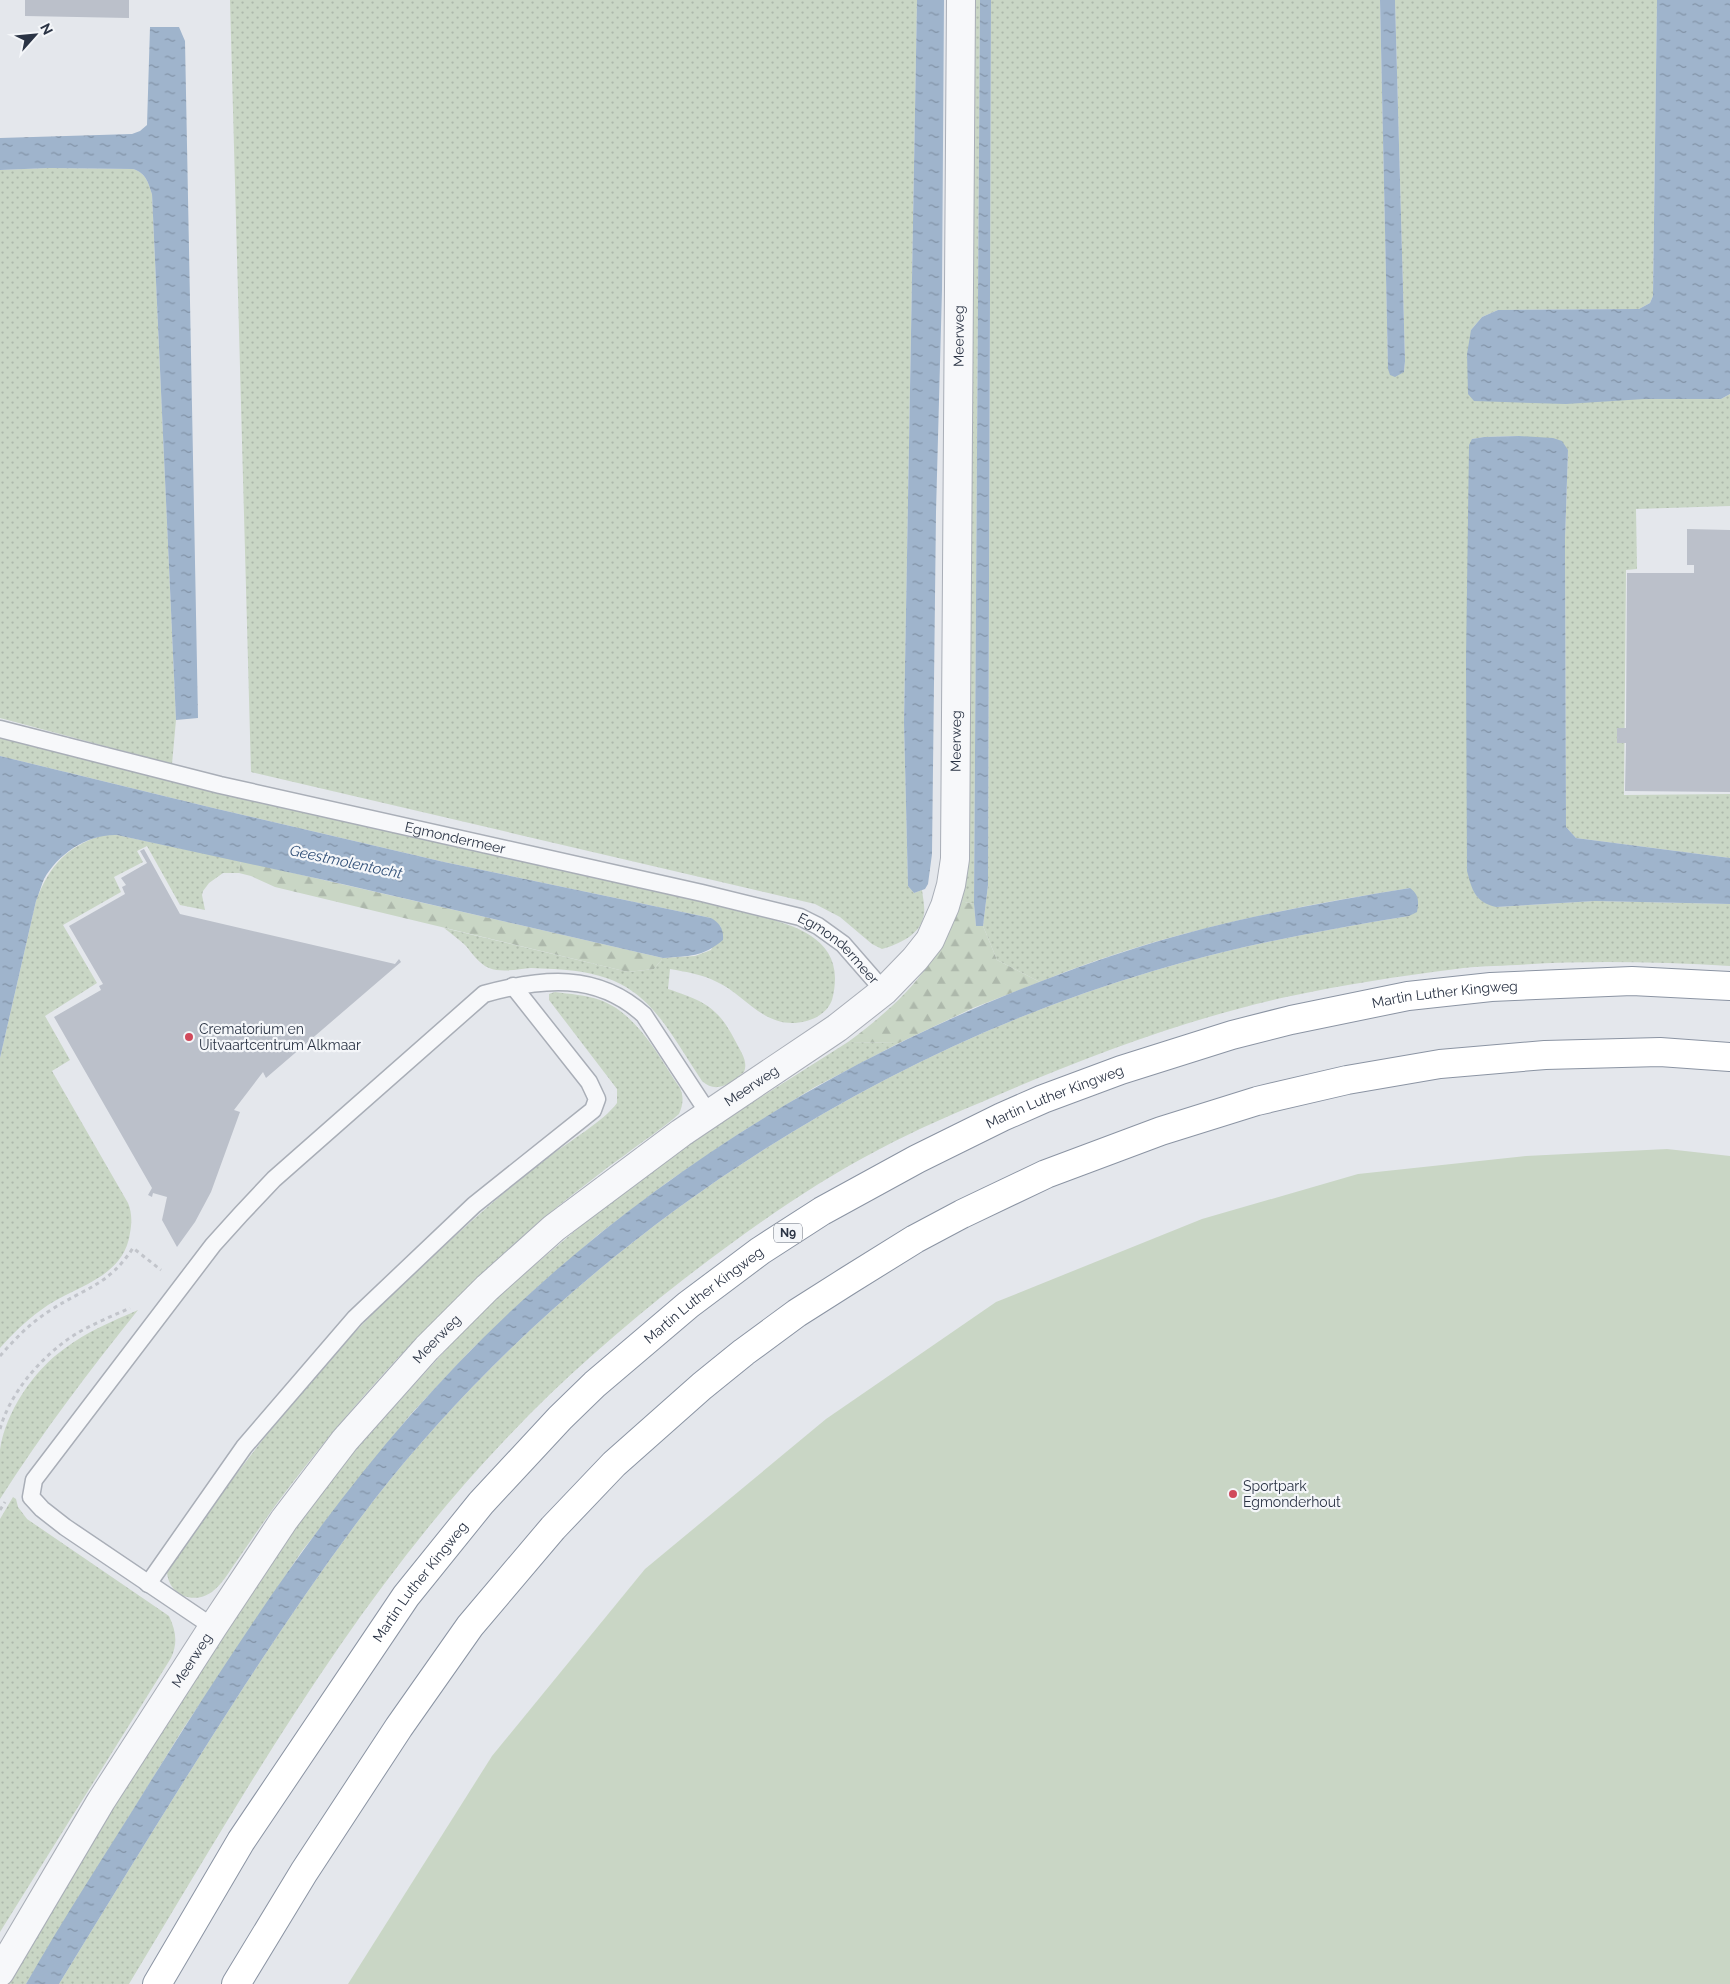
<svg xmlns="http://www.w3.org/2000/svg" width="1730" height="1984" viewBox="0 0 1730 1984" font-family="Raleway,sans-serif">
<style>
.grass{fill:url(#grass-dots)}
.forest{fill:url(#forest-firs)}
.pitch{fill:#c9d6c5}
.water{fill:url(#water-ripples)}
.building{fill:#bbc0ca}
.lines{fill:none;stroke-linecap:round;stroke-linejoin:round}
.lane-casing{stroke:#a9aeb7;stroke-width:19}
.street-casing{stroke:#a9aeb7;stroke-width:30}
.highway-casing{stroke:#8b94a3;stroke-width:30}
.path{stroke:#c2c5cb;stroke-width:3;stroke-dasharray:4 4;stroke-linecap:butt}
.lane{stroke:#f7f8fa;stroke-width:16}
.street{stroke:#f7f8fa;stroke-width:28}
.highway{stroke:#fff;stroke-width:28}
.poi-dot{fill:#d1495b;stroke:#f4f6f9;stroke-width:2}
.labels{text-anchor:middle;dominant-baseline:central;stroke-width:4.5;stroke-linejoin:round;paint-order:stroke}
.shield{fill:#f4f6f9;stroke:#676e7b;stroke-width:1}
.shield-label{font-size:12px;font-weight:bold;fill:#2b3445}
.street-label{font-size:14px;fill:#2b3445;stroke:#f4f6f9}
.poi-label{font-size:14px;fill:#2b3445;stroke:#f4f6f9;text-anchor:start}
.water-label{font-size:15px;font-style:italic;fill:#34527a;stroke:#f4f6f9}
</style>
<defs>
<pattern id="grass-dots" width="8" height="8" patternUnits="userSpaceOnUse" patternTransform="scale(1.25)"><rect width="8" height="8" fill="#c9d6c5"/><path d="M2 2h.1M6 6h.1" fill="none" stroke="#adb8ab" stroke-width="1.8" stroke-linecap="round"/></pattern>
<pattern id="forest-firs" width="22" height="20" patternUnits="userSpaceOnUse" patternTransform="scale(1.25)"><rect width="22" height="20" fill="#c9d6c5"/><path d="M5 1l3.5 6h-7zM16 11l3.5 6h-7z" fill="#adb8ab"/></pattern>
<pattern id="water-ripples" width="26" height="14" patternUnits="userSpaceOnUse" patternTransform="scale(1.25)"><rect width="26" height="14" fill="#9fb4cc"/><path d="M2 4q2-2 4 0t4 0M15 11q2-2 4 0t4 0" fill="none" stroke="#8293a7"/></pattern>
</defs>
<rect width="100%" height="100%" fill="#e4e7ec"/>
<!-- grass -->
<path class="grass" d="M 230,0 L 917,0 L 904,723 L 908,886 L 914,893 L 922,890 C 923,898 925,907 924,914 C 922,934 899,944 882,949 L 872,944 L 840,917 L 815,904 L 251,772 Z
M 969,0 L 980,0 L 974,904 L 960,901 Z
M 991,0 L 1380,0 L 1388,368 L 1404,372 L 1405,361 L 1395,0 L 1657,0 L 1653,296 L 1650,303 L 1639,309 L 1498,310 L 1482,317 L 1471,330 L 1644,399 L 1721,399 L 1730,394 L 1730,506 L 1636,509 L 1637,569 L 1626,570 L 1624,795 L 1730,794 L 1730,858 L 1576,838 L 1566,827 L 1565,540 L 1568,450 L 1519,436 L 1484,437 L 1472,439 L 1496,907 L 1595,901 L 1730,904 L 1730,966 C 1659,962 1588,960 1517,965 C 1497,966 1476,966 1456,969 C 1399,976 1342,985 1286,997 C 1187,1019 1091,1055 998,1095 C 958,1112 917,1129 878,1150 C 809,1186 745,1232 684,1279 C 620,1329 558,1383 503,1442 C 351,1602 242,1797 129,1984 L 59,1984 C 120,1884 181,1784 245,1685 C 286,1622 328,1560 374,1500 C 566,1254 854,1059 1153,971 C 1237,946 1322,930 1409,916 L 1410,888 C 1285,908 1158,933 1040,982 L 997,960 L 983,926 L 988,885 Z
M 49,168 L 133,169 C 146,173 148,182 152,194 L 176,720 L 172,764 L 0,718 L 0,170 Z
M 0,737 L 218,793 L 701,900 C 718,904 735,909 752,914 C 786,923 835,934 835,978 C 835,985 834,993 832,1000 C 826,1016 808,1023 792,1023 C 761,1023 743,994 717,982 C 702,974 686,972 670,969 L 668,989 C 707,1002 719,1008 738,1046 C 742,1054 748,1062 744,1072 C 732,1082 717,1095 702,1081 C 658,1015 644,973 554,969 C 546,969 538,968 531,968 C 518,969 502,973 489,968 C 479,964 472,953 465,945 C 458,939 451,933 444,928 L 628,972 L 654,969 L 663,958 L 695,956 L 711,950 L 721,927 L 711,918 L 444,862 L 209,807 L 0,756 Z
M 107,834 L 117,835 L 241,861 L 239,873 L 223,873 L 209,883 L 203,891 L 202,895 L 205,910 L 180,905 L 147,846 L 137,851 L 143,862 L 114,877 L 121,892 L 63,925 L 97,983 L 45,1016 L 70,1060 L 52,1071 L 128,1203 C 132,1213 132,1222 130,1233 C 124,1276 80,1285 48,1305 C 30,1317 14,1332 0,1348 L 0,1058 L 36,901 C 50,864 68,845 107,834 Z
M 555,992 C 570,994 586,995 600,1000 C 638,1014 658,1056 680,1088 C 684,1097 683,1105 679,1114 C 662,1129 643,1141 625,1155 C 603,1170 583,1187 562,1203 C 503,1251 448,1306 395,1361 C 353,1407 312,1456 275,1506 C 262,1524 249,1543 236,1562 C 229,1572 222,1584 213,1591 C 194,1606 167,1595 167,1570 C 245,1458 329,1349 431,1258 C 469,1223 508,1188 549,1157 C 568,1142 604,1121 617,1103 L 617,1089 L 549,1000 L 549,994 Z
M 848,1042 L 899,1043 L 815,1087 L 740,1133 L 669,1181 L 599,1234 L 533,1291 L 470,1351 L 411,1414 L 302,1551 L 183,1729 L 26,1984 L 4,1984 L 131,1774 L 280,1545 L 342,1465 L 412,1387 L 486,1306 L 588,1220 L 673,1153 Z
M 138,1310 C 89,1371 42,1433 0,1499 C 0,1483 0,1466 0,1450 C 5,1413 34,1370 64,1349 C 86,1332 113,1321 138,1310 Z
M 13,1497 L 16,1499 L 18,1507 L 27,1519 L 169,1616 C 176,1631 178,1643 171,1658 L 0,1932 L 0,1519 Z"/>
<!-- forest -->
<path class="forest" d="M 241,861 L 663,958 L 654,969 L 628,972 L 275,887 L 251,876 L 239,873 Z
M 960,901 L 974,904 L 976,926 L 983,926 L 997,960 L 1040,982 L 973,1008 L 899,1043 L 848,1042 C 903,1001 937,967 960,901 Z"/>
<!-- pitch -->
<path class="pitch" d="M 1667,1149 L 1730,1156 L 1730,1984 L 348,1984 L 492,1756 L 645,1569 L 826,1419 L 996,1302 L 1202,1219 L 1358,1174 L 1526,1156 Z"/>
<!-- water -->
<path class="water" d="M 917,0 L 944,0 L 942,290 L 936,512 L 932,854 L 928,884 L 925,889 L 914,893 L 908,886 L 904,723 Z
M 980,0 L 991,0 L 988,885 L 983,926 L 976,926 L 974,904 Z
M 1380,0 L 1395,0 L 1405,361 L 1404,372 L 1395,377 L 1390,375 L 1388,369 Z
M 1657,0 L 1730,0 L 1730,394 L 1721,399 L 1644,399 L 1566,404 L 1474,401 L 1468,394 L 1467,354 L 1471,330 L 1482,317 L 1498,310 L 1639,309 L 1650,303 L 1653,296 Z
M 150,27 L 179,27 L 185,41 L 198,718 L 176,720 L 152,194 C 148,182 146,173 133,169 L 49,168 L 0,170 L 0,138 L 132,134 L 140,131 L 147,125 Z
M 1519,436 L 1553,438 L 1562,441 L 1568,450 L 1565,540 L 1566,827 L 1576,838 L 1730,858 L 1730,904 L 1595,901 L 1496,907 C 1475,902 1472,890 1467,871 L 1466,660 L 1469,445 L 1472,439 L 1484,437 Z
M 0,756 L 209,807 L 444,862 L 711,918 C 720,923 724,930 723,940 C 703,957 689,956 663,958 L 329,881 L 117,835 C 87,834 58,854 44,879 C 41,886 39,894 36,901 L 0,1058 Z
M 1410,888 C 1419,895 1419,901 1417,912 L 1409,916 C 1322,930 1237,946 1153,971 C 854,1059 566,1254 374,1500 C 328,1560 286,1622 245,1685 C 181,1784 120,1884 59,1984 L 26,1984 C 64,1917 107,1852 147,1787 C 227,1659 309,1531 409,1417 C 601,1196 860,1035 1139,947 C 1228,919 1319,903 1410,888 Z"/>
<!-- building -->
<path class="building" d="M 25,0 L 129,0 L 129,18 L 25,16 Z
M 1687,529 L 1730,530 L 1730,792 L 1625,791 L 1626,743 L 1617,743 L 1617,728 L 1626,728 L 1627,573 L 1694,573 L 1694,565 L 1687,565 Z
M 144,849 L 180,914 L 395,964 L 399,959 L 401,962 L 266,1078 L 263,1072 L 234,1110 L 240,1112 L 211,1192 L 195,1222 L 177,1247 L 162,1220 L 167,1197 L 153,1193 L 152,1197 L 148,1195 L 152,1188 L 54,1017 L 101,990 L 99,986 L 103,984 L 69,926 L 125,894 L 122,887 L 126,885 L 121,878 L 147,863 L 140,851 Z"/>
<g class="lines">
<defs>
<g id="lane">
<path id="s1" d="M 0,729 L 220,785 L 702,893 L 800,917 L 818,926 L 843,944 L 884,991"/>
<path d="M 148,1584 L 244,1447 L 355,1318 L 474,1205 L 593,1110 L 597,1099 L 589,1082 L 513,986"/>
<path d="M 213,1627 L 65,1527 L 42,1509 L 31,1497 L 34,1480 L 213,1245 L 241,1214 L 274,1179 L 484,994 C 542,978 597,972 644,1015 L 709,1114"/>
</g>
<g id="street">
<path id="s2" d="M 0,1972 L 101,1801 L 213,1627 L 284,1520 L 345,1440 L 427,1348 L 487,1288 L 554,1228 L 681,1133 L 837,1028 L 884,991 L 915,959 L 930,940 L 945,906 L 951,885 L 955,859 L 961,0"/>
</g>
<g id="highway">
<path id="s3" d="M 157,1984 L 241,1841 L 406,1596 L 481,1503 L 560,1418 L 595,1384 L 688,1305 L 760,1251 L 822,1211 L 917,1159 L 1002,1117 L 1043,1099 L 1121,1070 L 1232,1035 L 1291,1020 L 1408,996 L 1491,987 L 1632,981 L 1730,986"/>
<path d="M 236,1984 L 304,1872 L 399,1727 L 470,1626 L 553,1528 L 614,1464 L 702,1386 L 744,1352 L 797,1313 L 849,1280 L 915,1239 L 962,1214 L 1046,1174 L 1161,1131 L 1257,1101 L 1347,1080 L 1440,1064 L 1545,1055 L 1660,1052 L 1730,1057"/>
</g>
</defs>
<!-- lane casing -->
<use href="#lane" class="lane-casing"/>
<!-- street casing -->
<use href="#street" class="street-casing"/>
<!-- highway casing -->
<use href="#highway" class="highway-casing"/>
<!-- path -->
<path class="path" d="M 0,1356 C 15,1339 31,1322 51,1310 C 86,1287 108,1286 133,1248 L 161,1270
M 0,1429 C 9,1397 33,1367 59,1346 C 79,1329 106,1319 130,1308
M 0,1510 L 5,1502"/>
<!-- lane -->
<use href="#lane" class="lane"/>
<!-- street -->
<use href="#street" class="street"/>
<!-- highway -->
<use href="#highway" class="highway"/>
</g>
<!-- markers -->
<g class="poi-dot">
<circle cx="189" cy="1037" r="5"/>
<circle cx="1233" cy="1494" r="5"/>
</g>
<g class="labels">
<!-- shield labels -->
<rect class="shield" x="774" y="1223.5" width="28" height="19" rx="4"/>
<g class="shield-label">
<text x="788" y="1233">N9</text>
</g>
<!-- street labels -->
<g class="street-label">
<text stroke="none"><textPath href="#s2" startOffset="2016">Meerweg</textPath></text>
<text stroke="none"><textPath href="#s2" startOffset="1611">Meerweg</textPath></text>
<text stroke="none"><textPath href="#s1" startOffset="468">Egmondermeer</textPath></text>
<text stroke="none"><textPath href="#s1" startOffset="872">Egmondermeer</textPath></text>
<text stroke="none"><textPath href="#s3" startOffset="1696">Martin Luther Kingweg</textPath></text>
<text stroke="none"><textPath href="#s2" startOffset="1176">Meerweg</textPath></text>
<text stroke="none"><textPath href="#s3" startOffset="1291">Martin Luther Kingweg</textPath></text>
<text stroke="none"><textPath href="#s3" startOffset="886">Martin Luther Kingweg</textPath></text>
<text stroke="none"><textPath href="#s2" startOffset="771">Meerweg</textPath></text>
<text stroke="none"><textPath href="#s3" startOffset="481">Martin Luther Kingweg</textPath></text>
<text stroke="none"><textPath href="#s2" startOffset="366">Meerweg</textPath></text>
</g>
<!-- poi labels -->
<g class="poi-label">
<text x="199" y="1029">Crematorium en<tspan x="199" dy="16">Uitvaartcentrum Alkmaar</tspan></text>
<text x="1243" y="1486">Sportpark<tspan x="1243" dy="16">Egmonderhout</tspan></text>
</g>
<!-- water labels -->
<g class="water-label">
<text transform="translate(346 862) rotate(12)">Geestmolentocht</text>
</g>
</g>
<!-- north arrow -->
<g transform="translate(35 35) rotate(63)" stroke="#f4f6f9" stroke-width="4" paint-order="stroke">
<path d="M0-4L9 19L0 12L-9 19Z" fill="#2b3445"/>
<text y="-8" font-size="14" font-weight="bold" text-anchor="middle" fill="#2b3445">N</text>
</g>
</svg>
